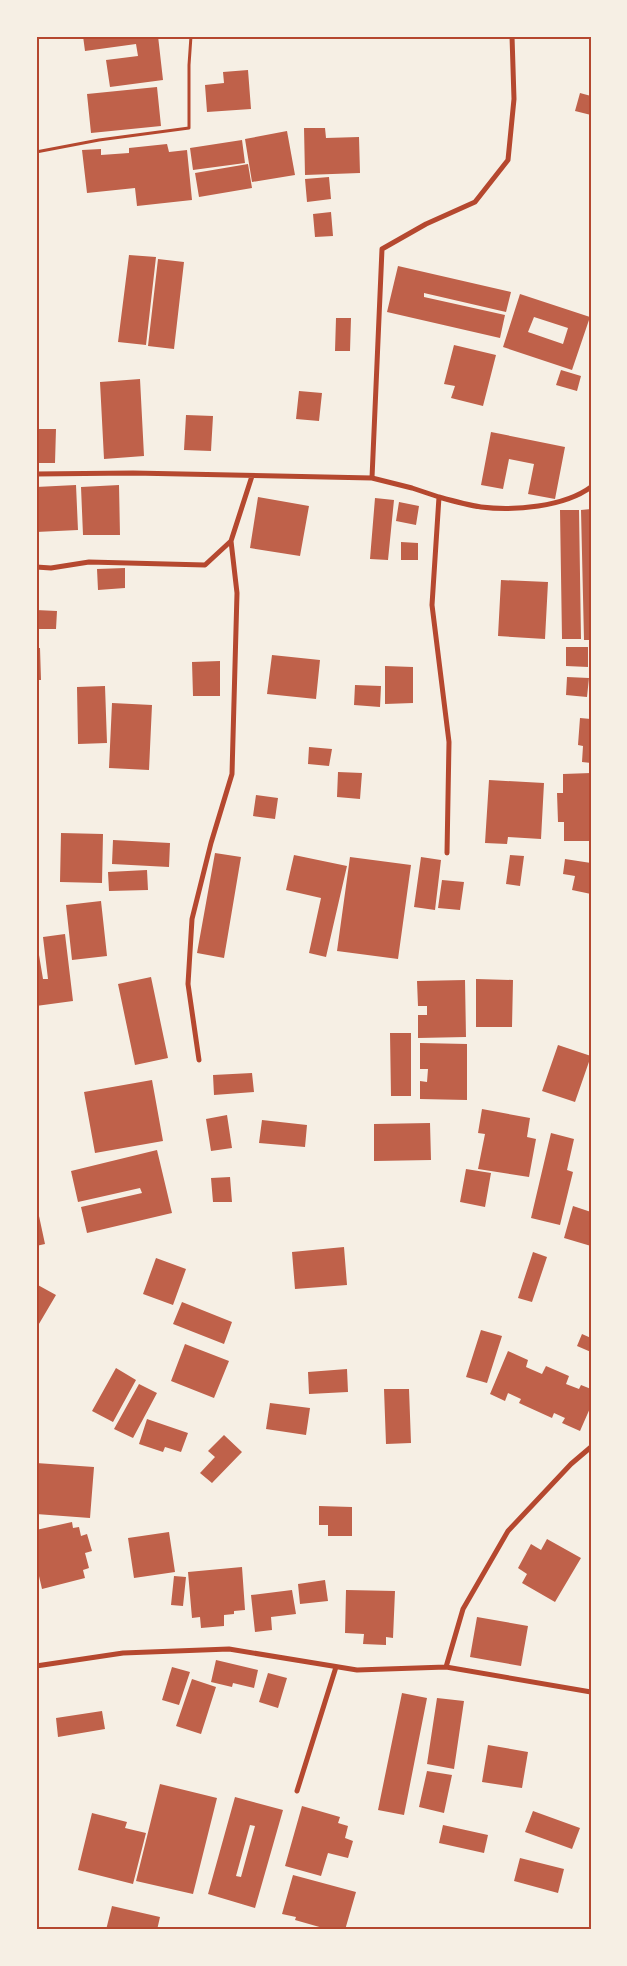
<svg xmlns="http://www.w3.org/2000/svg" width="627" height="1966" viewBox="0 0 627 1966" font-family="'Titillium Web',sans-serif">
<style>
.building{fill:#bf614a;fill-rule:evenodd}
.lines{fill:none;stroke-linecap:round;stroke-linejoin:round}
.path{stroke:#b5482f;stroke-width:3}
.minor{stroke:#b5482f;stroke-width:5}
.neatline{fill:none;stroke:#b5482f;stroke-width:2}
</style>
<rect width="100%" height="100%" fill="#f6efe4"/>
<!-- building -->
<path class="building" d="M 83,36 L 158,36 L 163,80 L 110,87 L 106,60 L 138,56 L 136,44 L 85,51 Z
M 248,70 L 251,109 L 207,112 L 205,85 L 224,83 L 223,72 Z
M 157,87 L 161,126 L 91,133 L 87,94 Z
M 580,93 L 591,96 L 591,115 L 575,111 Z
M 304,128 L 325,128 L 326,138 L 359,137 L 360,173 L 305,175 Z
M 287,131 L 295,175 L 252,182 L 245,139 Z
M 242,140 L 245,163 L 193,170 L 190,148 Z
M 167,144 L 169,152 L 187,150 L 192,200 L 137,206 L 135,188 L 87,193 L 82,150 L 101,149 L 101,155 L 129,153 L 129,148 Z
M 248,164 L 252,188 L 199,197 L 195,173 Z
M 329,177 L 331,199 L 307,202 L 305,179 Z
M 331,212 L 333,236 L 315,237 L 313,214 Z
M 129,255 L 156,257 L 146,345 L 118,342 Z
M 158,259 L 184,262 L 174,349 L 148,346 Z
M 398,266 L 511,292 L 506,312 L 424,293 L 424,297 L 505,315 L 500,338 L 387,312 Z
M 520,294 L 590,317 L 572,370 L 503,347 ZM 534,317 L 568,328 L 563,344 L 528,332 Z
M 336,318 L 351,318 L 350,351 L 335,351 Z
M 454,345 L 496,355 L 483,406 L 451,398 L 455,386 L 444,384 Z
M 561,370 L 581,376 L 577,391 L 556,385 Z
M 140,379 L 144,456 L 104,459 L 100,382 Z
M 299,391 L 322,393 L 319,421 L 296,419 Z
M 186,415 L 213,416 L 211,451 L 184,450 Z
M 36,429 L 56,429 L 55,463 L 36,463 Z
M 491,432 L 565,447 L 555,499 L 528,494 L 534,464 L 509,459 L 503,489 L 481,485 Z
M 76,485 L 78,530 L 36,532 L 36,487 Z
M 119,485 L 120,535 L 83,535 L 81,487 Z
M 258,497 L 309,506 L 300,556 L 250,548 Z
M 375,498 L 394,500 L 388,560 L 370,559 Z
M 399,502 L 419,506 L 416,525 L 396,521 Z
M 591,509 L 591,640 L 584,640 L 581,510 Z
M 560,510 L 579,510 L 581,639 L 562,639 Z
M 401,542 L 418,543 L 418,560 L 401,560 Z
M 125,568 L 125,588 L 98,590 L 97,569 Z
M 501,580 L 548,582 L 545,639 L 498,636 Z
M 36,610 L 57,611 L 56,629 L 36,629 Z
M 566,647 L 588,647 L 588,667 L 566,666 Z
M 36,648 L 40,648 L 41,680 L 36,680 Z
M 272,655 L 320,660 L 316,699 L 267,694 Z
M 220,661 L 220,696 L 193,696 L 192,662 Z
M 385,666 L 413,667 L 413,703 L 385,704 Z
M 567,677 L 589,678 L 587,697 L 566,695 Z
M 355,685 L 381,686 L 380,707 L 354,705 Z
M 105,686 L 107,743 L 78,744 L 77,687 Z
M 112,703 L 152,705 L 149,770 L 109,768 Z
M 580,718 L 591,719 L 591,763 L 582,762 L 583,746 L 578,745 Z
M 309,747 L 332,749 L 329,766 L 308,764 Z
M 338,772 L 362,773 L 360,799 L 337,797 Z
M 591,773 L 591,841 L 564,841 L 564,822 L 558,822 L 557,793 L 563,793 L 563,774 Z
M 489,780 L 544,783 L 541,839 L 508,837 L 507,844 L 485,843 Z
M 256,795 L 278,798 L 275,819 L 253,816 Z
M 61,833 L 103,834 L 102,883 L 60,882 Z
M 113,840 L 170,843 L 169,867 L 112,864 Z
M 215,853 L 241,857 L 224,958 L 197,953 Z
M 294,855 L 347,866 L 326,957 L 309,953 L 321,898 L 286,890 Z
M 510,855 L 524,856 L 520,886 L 506,884 Z
M 350,857 L 411,865 L 398,959 L 337,951 Z
M 421,857 L 441,860 L 435,910 L 414,907 Z
M 565,859 L 591,863 L 591,894 L 572,890 L 575,876 L 563,874 Z
M 147,870 L 148,890 L 109,891 L 108,872 Z
M 442,880 L 464,882 L 460,910 L 438,908 Z
M 101,901 L 107,956 L 72,960 L 66,905 Z
M 65,934 L 73,1001 L 36,1006 L 36,937 L 43,979 L 48,979 L 43,937 Z
M 151,977 L 168,1058 L 135,1065 L 118,984 Z
M 476,979 L 513,980 L 512,1027 L 476,1027 Z
M 465,980 L 466,1037 L 418,1038 L 418,1015 L 427,1015 L 427,1006 L 418,1006 L 417,981 Z
M 390,1033 L 411,1033 L 411,1096 L 391,1096 Z
M 420,1043 L 467,1044 L 467,1100 L 420,1099 L 420,1081 L 427,1082 L 428,1069 L 420,1069 Z
M 558,1045 L 591,1056 L 575,1102 L 542,1091 Z
M 252,1073 L 254,1092 L 214,1095 L 213,1075 Z
M 152,1080 L 163,1141 L 95,1153 L 84,1092 Z
M 482,1109 L 530,1118 L 527,1137 L 536,1139 L 529,1177 L 478,1169 L 485,1134 L 478,1133 Z
M 227,1115 L 232,1148 L 211,1151 L 206,1119 Z
M 262,1120 L 307,1125 L 305,1147 L 259,1143 Z
M 430,1123 L 431,1160 L 374,1161 L 374,1124 Z
M 551,1133 L 574,1139 L 567,1170 L 573,1172 L 560,1225 L 531,1218 Z
M 157,1150 L 172,1213 L 87,1233 L 81,1207 L 142,1193 L 140,1188 L 78,1202 L 71,1171 Z
M 466,1169 L 491,1173 L 485,1207 L 460,1202 Z
M 230,1177 L 232,1202 L 213,1202 L 211,1178 Z
M 36,1202 L 45,1244 L 36,1246 Z
M 573,1206 L 591,1212 L 591,1246 L 564,1238 Z
M 344,1247 L 347,1285 L 295,1289 L 292,1252 Z
M 533,1252 L 547,1257 L 532,1302 L 518,1298 Z
M 156,1258 L 186,1269 L 173,1305 L 143,1294 Z
M 36,1284 L 56,1295 L 36,1329 Z
M 182,1302 L 232,1322 L 224,1344 L 173,1324 Z
M 481,1330 L 502,1336 L 487,1383 L 466,1377 Z
M 582,1334 L 591,1338 L 591,1352 L 577,1346 Z
M 185,1344 L 229,1361 L 214,1398 L 171,1381 Z
M 508,1351 L 528,1360 L 526,1367 L 542,1374 L 546,1366 L 569,1376 L 566,1384 L 579,1389 L 581,1385 L 591,1389 L 591,1406 L 580,1431 L 562,1423 L 565,1418 L 554,1413 L 552,1418 L 519,1403 L 521,1399 L 508,1393 L 505,1401 L 490,1394 Z
M 116,1368 L 136,1380 L 113,1422 L 92,1411 Z
M 347,1369 L 348,1392 L 309,1394 L 308,1372 Z
M 139,1384 L 157,1393 L 133,1438 L 114,1429 Z
M 384,1389 L 409,1389 L 411,1443 L 386,1444 Z
M 270,1403 L 310,1408 L 306,1435 L 266,1429 Z
M 147,1419 L 188,1433 L 181,1452 L 165,1447 L 163,1452 L 139,1444 Z
M 224,1435 L 242,1452 L 212,1483 L 200,1473 L 215,1457 L 208,1451 Z
M 36,1463 L 94,1467 L 90,1518 L 36,1514 Z
M 319,1506 L 352,1507 L 352,1536 L 328,1536 L 328,1525 L 319,1525 Z
M 72,1522 L 73,1528 L 79,1527 L 81,1536 L 87,1534 L 92,1551 L 85,1553 L 89,1568 L 83,1570 L 85,1578 L 42,1589 L 36,1563 L 36,1530 Z
M 169,1532 L 175,1572 L 134,1578 L 128,1538 Z
M 547,1539 L 581,1558 L 555,1602 L 522,1583 L 527,1574 L 518,1568 L 531,1544 L 541,1550 Z
M 242,1567 L 245,1610 L 234,1611 L 234,1614 L 224,1615 L 224,1626 L 201,1628 L 200,1617 L 192,1618 L 188,1572 Z
M 174,1576 L 186,1577 L 183,1606 L 171,1605 Z
M 325,1580 L 328,1601 L 300,1604 L 298,1584 Z
M 292,1590 L 296,1614 L 271,1617 L 272,1630 L 255,1632 L 251,1595 Z
M 346,1590 L 395,1591 L 393,1638 L 386,1637 L 386,1645 L 363,1644 L 364,1634 L 345,1633 Z
M 477,1617 L 528,1626 L 521,1666 L 470,1657 Z
M 216,1660 L 258,1670 L 254,1688 L 233,1683 L 232,1687 L 211,1682 Z
M 172,1667 L 190,1672 L 179,1705 L 162,1700 Z
M 268,1673 L 287,1678 L 278,1708 L 259,1702 Z
M 192,1679 L 216,1687 L 201,1734 L 176,1726 Z
M 402,1693 L 427,1698 L 404,1815 L 378,1810 Z
M 437,1698 L 464,1701 L 454,1769 L 427,1764 Z
M 102,1711 L 105,1729 L 58,1737 L 56,1718 Z
M 488,1745 L 528,1752 L 522,1788 L 482,1782 Z
M 427,1771 L 452,1775 L 444,1813 L 419,1807 Z
M 160,1784 L 217,1798 L 193,1894 L 136,1881 Z
M 235,1797 L 283,1810 L 255,1908 L 208,1894 ZM 250,1825 L 255,1826 L 241,1877 L 236,1876 Z
M 302,1806 L 340,1817 L 338,1823 L 348,1826 L 345,1838 L 353,1841 L 348,1858 L 328,1853 L 321,1876 L 285,1866 Z
M 533,1811 L 580,1828 L 572,1849 L 525,1832 Z
M 92,1813 L 127,1822 L 125,1828 L 146,1833 L 133,1884 L 78,1870 Z
M 443,1825 L 488,1835 L 484,1853 L 439,1843 Z
M 520,1858 L 564,1869 L 558,1893 L 514,1881 Z
M 293,1875 L 356,1892 L 345,1930 L 330,1930 L 295,1920 L 296,1917 L 282,1914 Z
M 112,1906 L 160,1917 L 157,1930 L 106,1930 Z"/>
<g class="lines">
<!-- path -->
<path class="path" d="M 36,152 L 99,140 L 189,128 L 189,65 L 191,36"/>
<!-- minor -->
<path class="minor" d="M 36,474 L 133,473 L 372,478 L 412,488 L 439,497 L 432,605 L 449,742 L 447,853
M 372,478 L 382,249 L 426,224 L 475,202 L 508,160 L 514,99 L 512,36
M 439,497 C 453,501 467,505 481,507 C 514,511 564,507 591,487
M 36,567 L 51,568 L 89,562 L 205,565 L 231,541 L 252,476
M 199,1060 L 188,984 L 192,919 L 211,843 L 232,774 L 237,593 L 231,541
M 36,1666 L 123,1653 L 229,1649 L 357,1670 L 446,1667 L 463,1609 L 508,1531 L 571,1464 L 591,1447
M 446,1667 L 591,1692
M 297,1791 L 336,1667"/>
</g>
<!-- border -->
<rect width="627" height="1966" fill="none" stroke="#f6efe4" stroke-width="75"/>
<rect x="38" y="38" width="552" height="1890" class="neatline"/>
</svg>
